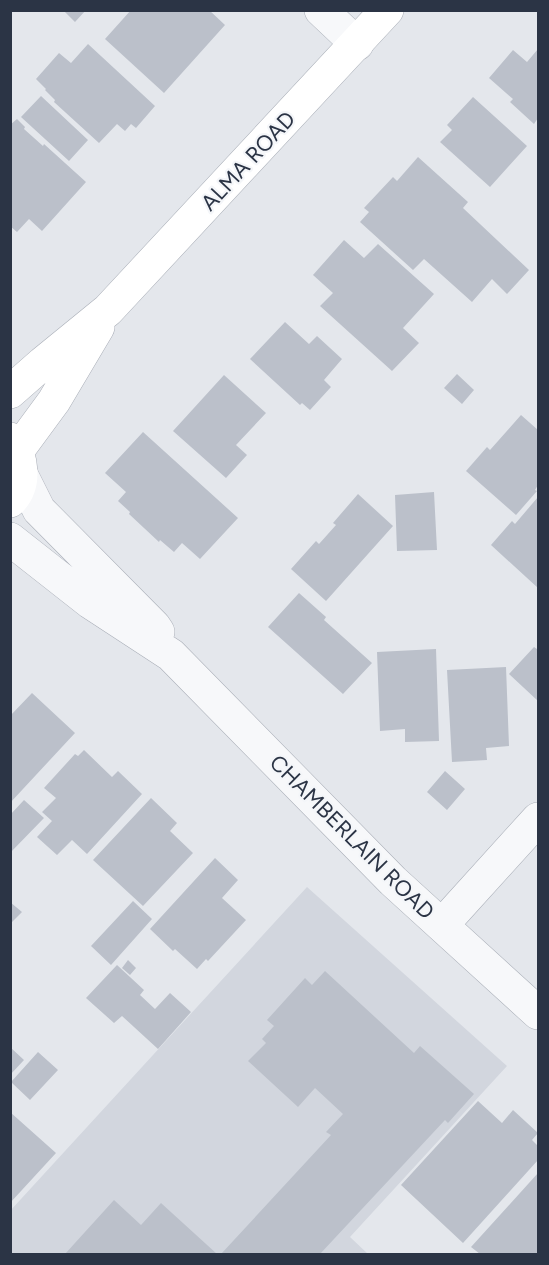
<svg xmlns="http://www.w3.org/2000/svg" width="549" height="1265" viewBox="0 0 549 1265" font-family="Figtree,sans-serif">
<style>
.built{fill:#d2d6de}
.building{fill:#bbc0ca}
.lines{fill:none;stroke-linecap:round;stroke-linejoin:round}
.minor-casing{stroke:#a9aeb7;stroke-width:34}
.tertiary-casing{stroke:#a9aeb7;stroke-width:34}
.secondary-casing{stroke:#a9aeb7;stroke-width:34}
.minor{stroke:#f7f8fa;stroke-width:33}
.tertiary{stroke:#f7f8fa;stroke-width:33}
.secondary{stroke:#fff;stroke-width:33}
.labels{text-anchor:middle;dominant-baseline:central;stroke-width:4.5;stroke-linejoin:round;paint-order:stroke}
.street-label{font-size:22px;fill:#2b3445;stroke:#f4f6f9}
</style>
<rect width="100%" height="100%" fill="#e4e7ec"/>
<!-- built -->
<path class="built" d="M 307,887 L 507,1066 L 350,1237 L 368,1254 L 11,1254 L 10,1211 Z"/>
<!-- building -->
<path class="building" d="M 63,10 L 86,10 L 75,22 Z
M 131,10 L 209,10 L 225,25 L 164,93 L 105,39 Z
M 88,44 L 155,106 L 136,128 L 131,124 L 125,131 L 117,124 L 99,143 L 54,102 L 55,100 L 45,90 L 46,89 L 36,79 L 59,53 L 71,63 Z
M 538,49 L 538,118 L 534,124 L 510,102 L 513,99 L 489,78 L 513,50 L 527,62 Z
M 41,96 L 88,140 L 69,161 L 21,117 Z
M 473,97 L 527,146 L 490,187 L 440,142 L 452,130 L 447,125 Z
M 17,119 L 25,127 L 24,129 L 43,146 L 44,144 L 86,182 L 42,231 L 29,219 L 17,232 L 10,226 L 10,125 Z
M 418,157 L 468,202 L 463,208 L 529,270 L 507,294 L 492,279 L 472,302 L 424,259 L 413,270 L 360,222 L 369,212 L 364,208 L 393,177 L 397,181 Z
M 344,240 L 364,258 L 378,244 L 434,294 L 403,328 L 419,343 L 392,371 L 320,306 L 333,293 L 313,275 Z
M 285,322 L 309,344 L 317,336 L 342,359 L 324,380 L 331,387 L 310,410 L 302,403 L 300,405 L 250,359 Z
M 457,374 L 474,390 L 462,404 L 444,388 Z
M 224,375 L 266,413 L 236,445 L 247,455 L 226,478 L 173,431 Z
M 521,415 L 538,430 L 538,485 L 535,490 L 537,491 L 516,515 L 466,471 L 487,447 L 490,450 Z
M 143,432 L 238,518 L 200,559 L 182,543 L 174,552 L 160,540 L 159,542 L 129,514 L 130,512 L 118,501 L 126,492 L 105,473 Z
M 434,492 L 437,550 L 397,551 L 395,495 Z
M 358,494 L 393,526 L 326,601 L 291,569 L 316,541 L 319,544 L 336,525 L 333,523 Z
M 538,497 L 538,588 L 491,545 L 512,521 L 515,524 Z
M 299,593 L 326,617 L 324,620 L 372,663 L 343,694 L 268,627 Z
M 534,647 L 537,649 L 538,647 L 538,701 L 509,674 Z
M 436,649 L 439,741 L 405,742 L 405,729 L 380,731 L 377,652 Z
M 506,667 L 509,746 L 486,748 L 487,760 L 452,762 L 447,670 Z
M 32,693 L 75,733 L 10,803 L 10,716 Z
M 84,750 L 112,777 L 118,771 L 142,794 L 87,854 L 72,840 L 57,855 L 37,837 L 52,821 L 42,812 L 56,798 L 44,788 L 75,754 L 78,756 Z
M 445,771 L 465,789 L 447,810 L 427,792 Z
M 151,798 L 177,823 L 170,831 L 193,853 L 143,906 L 93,860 Z
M 24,800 L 44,818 L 10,853 L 10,815 Z
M 215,858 L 238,880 L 222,898 L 246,920 L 208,961 L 206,959 L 197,969 L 175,949 L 173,951 L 150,929 Z
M 133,901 L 152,919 L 111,965 L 91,946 Z
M 10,902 L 22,912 L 10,924 Z
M 128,960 L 136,968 L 130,975 L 122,968 Z
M 117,965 L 144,990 L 140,995 L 155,1009 L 170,993 L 191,1012 L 158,1049 L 122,1016 L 114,1023 L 86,998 Z
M 325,971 L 414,1053 L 420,1046 L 474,1094 L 448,1123 L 445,1120 L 320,1254 L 221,1254 L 331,1135 L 326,1132 L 343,1114 L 315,1088 L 298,1107 L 248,1061 L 266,1043 L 262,1039 L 274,1026 L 267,1020 L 305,978 L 312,985 Z
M 10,1047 L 24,1060 L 10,1075 Z
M 38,1052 L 58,1070 L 30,1100 L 11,1082 Z
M 478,1101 L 502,1123 L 513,1110 L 538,1133 L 532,1140 L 538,1146 L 538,1160 L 463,1243 L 401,1185 Z
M 10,1112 L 56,1153 L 10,1203 Z
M 538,1173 L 538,1254 L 480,1254 L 471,1247 Z
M 114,1200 L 141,1225 L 161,1203 L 217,1254 L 65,1254 Z"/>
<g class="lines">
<defs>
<path id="minor" d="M 321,10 L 357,44
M 442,925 L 538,819"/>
<path id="tertiary" d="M 22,476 L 39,510 L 154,626 L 158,632
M 10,539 L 90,602 L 171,655 L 393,881 L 538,1013"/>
<path id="secondary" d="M 10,392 L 43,363 L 108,310 L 387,10
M 10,439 C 22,457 27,484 10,501
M 18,450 L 54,401 L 98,327"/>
</defs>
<!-- minor casing -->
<use href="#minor" class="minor-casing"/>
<!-- tertiary casing -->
<use href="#tertiary" class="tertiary-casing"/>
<!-- secondary casing -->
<use href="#secondary" class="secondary-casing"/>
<!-- minor -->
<use href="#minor" class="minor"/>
<!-- tertiary -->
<use href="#tertiary" class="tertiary"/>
<!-- secondary -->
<use href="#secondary" class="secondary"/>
</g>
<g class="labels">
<!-- street labels -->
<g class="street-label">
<text transform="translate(248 161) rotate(-47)">ALMA ROAD</text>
<text transform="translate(352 837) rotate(45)">CHAMBERLAIN ROAD</text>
</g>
</g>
<!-- border -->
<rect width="549" height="1265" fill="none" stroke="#2b3445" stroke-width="24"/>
</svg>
